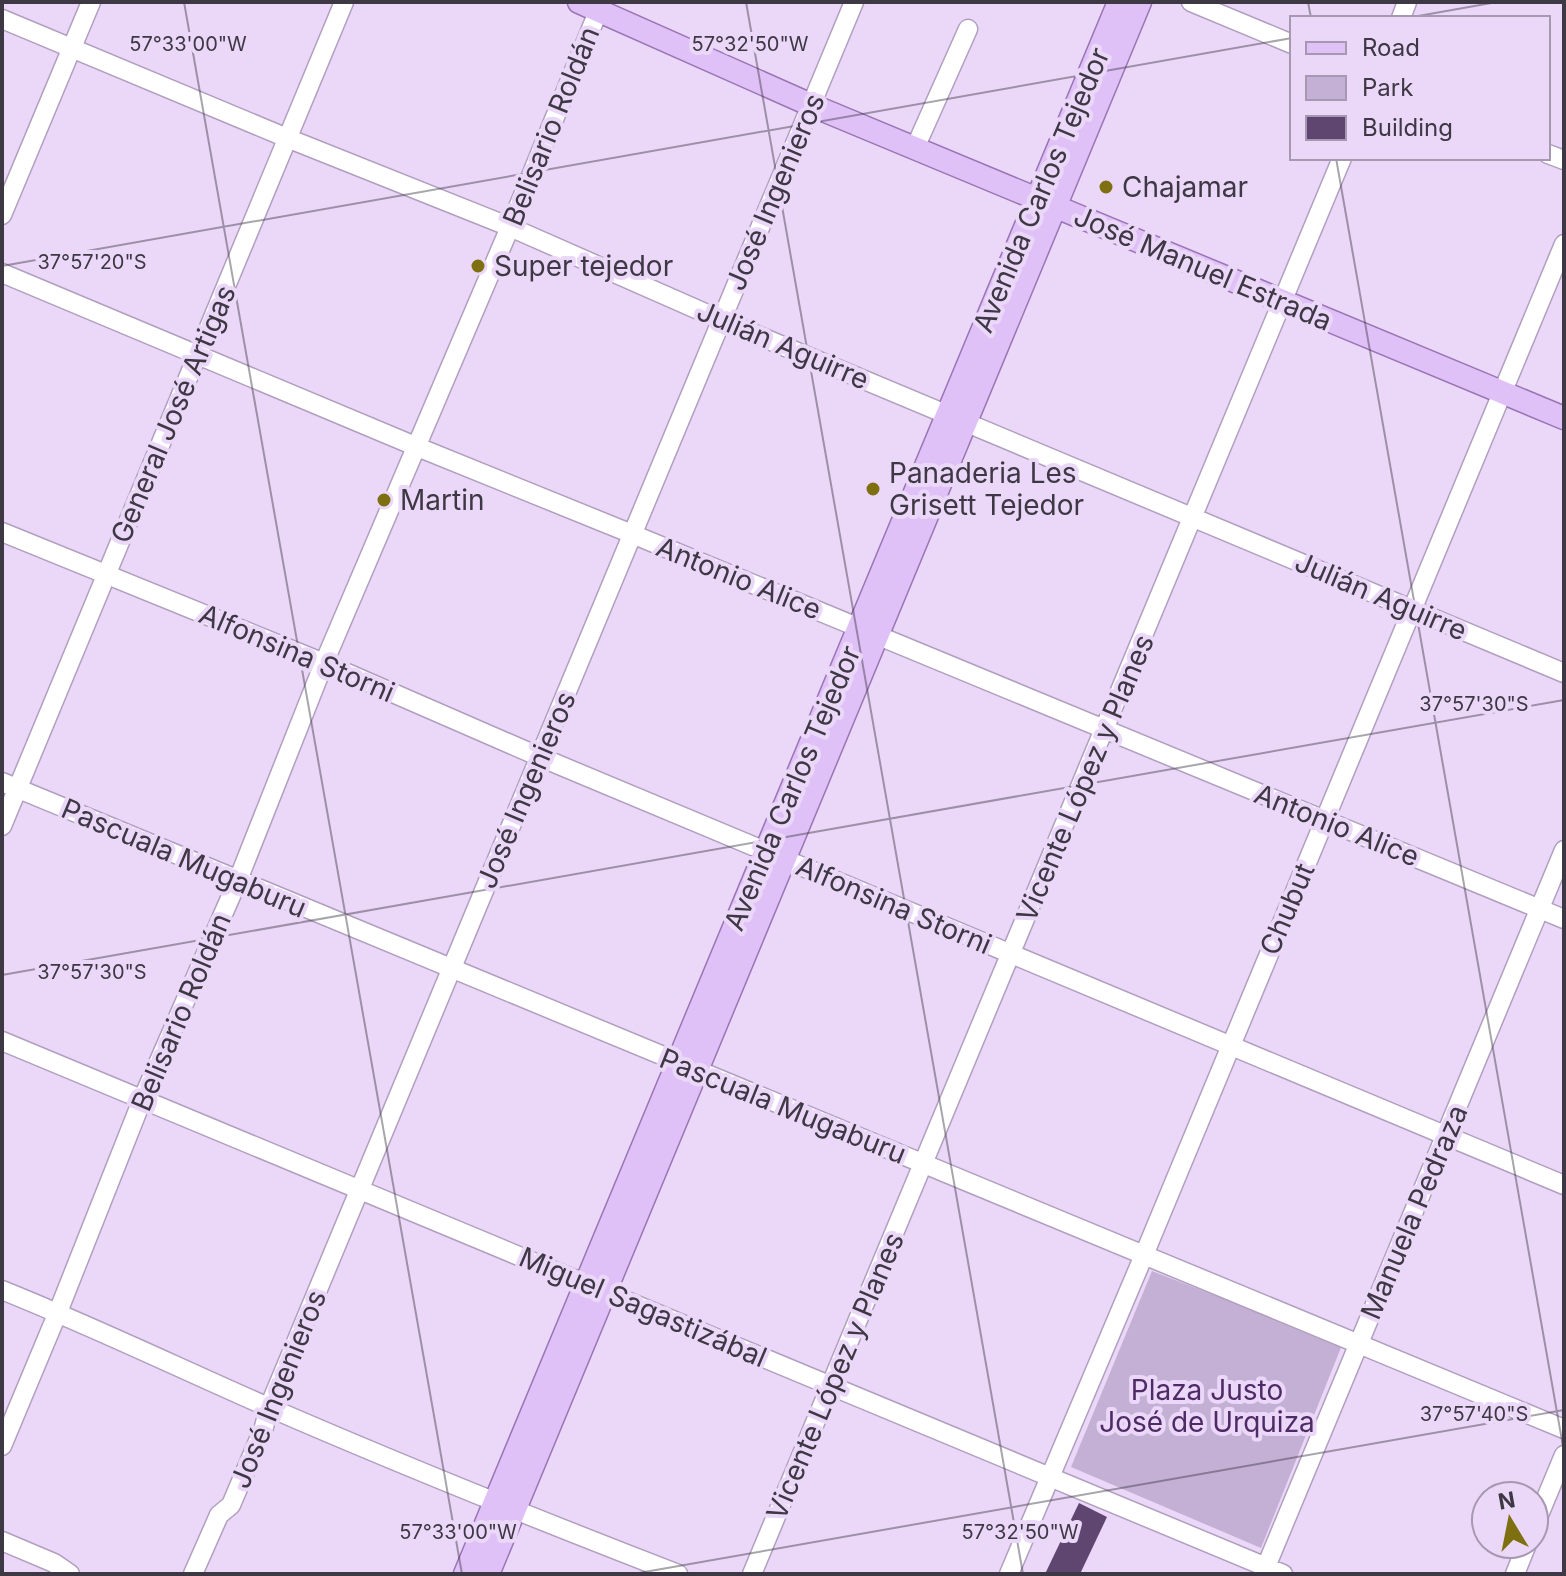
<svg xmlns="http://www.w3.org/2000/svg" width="1566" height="1576" viewBox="0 0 1566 1576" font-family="Inter,sans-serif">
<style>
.green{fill:#c4b0d4}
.building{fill:#5f4671}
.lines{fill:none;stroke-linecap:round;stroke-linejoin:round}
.minor-casing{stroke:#b09fbe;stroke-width:21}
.major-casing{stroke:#9a75b4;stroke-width:25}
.minor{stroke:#fff;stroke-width:18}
.major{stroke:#e0c1f7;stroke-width:22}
.ticks{fill:none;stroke:#3e3744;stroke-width:2;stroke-opacity:0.45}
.poi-dot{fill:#7e7010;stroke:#ebd8f9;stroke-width:3}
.labels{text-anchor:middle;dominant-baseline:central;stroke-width:8;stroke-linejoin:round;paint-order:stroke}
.street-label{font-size:28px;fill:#3e3744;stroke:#ebd8f9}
.poi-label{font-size:28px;fill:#3e3744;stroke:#ebd8f9;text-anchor:start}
.park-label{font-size:28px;fill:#4f2b66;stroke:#ebd8f9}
.ticks-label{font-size:20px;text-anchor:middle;fill:#3e3744;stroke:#ebd8f9;stroke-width:8;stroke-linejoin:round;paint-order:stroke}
</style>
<rect width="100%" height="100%" fill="#ebd8f9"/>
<!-- green -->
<path class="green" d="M 1152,1271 L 1342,1345 L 1261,1548 L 1071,1467 Z"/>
<!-- building -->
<path class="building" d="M 1079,1503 L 1107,1517 L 1080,1574 L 1045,1574 Z"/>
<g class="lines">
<defs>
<path id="minor" d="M 1191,2 L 1292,44
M 1401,18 L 1407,2
M 2,19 L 287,138 L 510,227 L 721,320 L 1564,673
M 915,148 L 968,29
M 1548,154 L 1564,160
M 2,215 L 91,2
M 2,273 L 415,446 L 632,534 L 1564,919
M 2,532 L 324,663 L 540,757 L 1564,1185
M 2,782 L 1564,1429
M 2,826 L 344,2
M 2,1041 L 1283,1574
M 2,1290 C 92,1326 179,1368 268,1407 C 404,1466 541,1521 678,1574
M 2,1446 L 58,1312 L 142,1100 L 238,880 L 324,663 L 510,227 L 602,2
M 1534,1527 L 1564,1455
M 2,1541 L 54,1563 L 70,1574
M 193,1574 L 219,1515 L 231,1505 L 264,1427 L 269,1407 L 854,2
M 752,1574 L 1342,158
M 1009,1574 L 1144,1255 L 1564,244
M 1263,1574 L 1564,850
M 1515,1574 L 1527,1544"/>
<path id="major" d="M 579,2 L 811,105 L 1564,418
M 465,1574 L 1119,2
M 488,1574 L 1140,2"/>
</defs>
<!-- minor casing -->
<use href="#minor" class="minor-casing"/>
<!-- major casing -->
<use href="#major" class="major-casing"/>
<!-- minor -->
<use href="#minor" class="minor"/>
<!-- major -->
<use href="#major" class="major"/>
</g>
<!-- ticks -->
<path class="ticks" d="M 184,2 L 462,1574M 746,2 L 1023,1574M 1308,2 L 1311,18M 1407,18 L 1497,2M 1336,158 L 1564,1452M 2,266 L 1292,38M 2,975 L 1564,700M 633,1574 L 1564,1410"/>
<!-- markers -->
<g class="poi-dot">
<circle cx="1106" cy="187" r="8"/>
<circle cx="478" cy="266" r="8"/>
<circle cx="873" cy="489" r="8"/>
<circle cx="384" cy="500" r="8"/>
</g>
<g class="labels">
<!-- street labels -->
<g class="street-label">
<text transform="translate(551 126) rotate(-68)">Belisario Roldán</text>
<text transform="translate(1041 190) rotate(-67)">Avenida Carlos Tejedor</text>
<text transform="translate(775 192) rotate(-67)">José Ingenieros</text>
<text transform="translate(1203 268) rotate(23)">José Manuel Estrada</text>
<text transform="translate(783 345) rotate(23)">Julián Aguirre</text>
<text transform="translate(173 414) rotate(-67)">General José Artigas</text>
<text transform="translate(739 578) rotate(22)">Antonio Alice</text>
<text transform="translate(1381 596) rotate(23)">Julián Aguirre</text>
<text transform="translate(297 653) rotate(23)">Alfonsina Storni</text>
<text transform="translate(1085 778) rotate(-67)">Vicente López y Planes</text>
<text transform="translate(792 788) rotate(-67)">Avenida Carlos Tejedor</text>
<text transform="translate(526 790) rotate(-67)">José Ingenieros</text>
<text transform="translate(1337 825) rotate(22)">Antonio Alice</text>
<text transform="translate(184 858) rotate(23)">Pascuala Mugaburu</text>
<text transform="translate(894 905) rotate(23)">Alfonsina Storni</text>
<text transform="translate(1287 909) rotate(-67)">Chubut</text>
<text transform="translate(181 1012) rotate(-67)">Belisario Roldán</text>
<text transform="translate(783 1106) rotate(22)">Pascuala Mugaburu</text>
<text transform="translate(1414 1212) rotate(-67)">Manuela Pedraza</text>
<text transform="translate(643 1307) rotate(23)">Miguel Sagastizábal</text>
<text transform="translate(835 1376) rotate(-67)">Vicente López y Planes</text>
<text transform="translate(278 1389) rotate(-68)">José Ingenieros</text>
</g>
<!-- poi labels -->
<g class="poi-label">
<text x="1122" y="187">Chajamar</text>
<text x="494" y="266">Super tejedor</text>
<text x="889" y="473">Panaderia Les<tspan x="889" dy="32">Grisett Tejedor</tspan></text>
<text x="400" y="500">Martin</text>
</g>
<!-- park labels -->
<g class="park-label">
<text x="1207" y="1390">Plaza Justo<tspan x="1207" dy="32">José de Urquiza</tspan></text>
</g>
</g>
<g class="ticks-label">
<text x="188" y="51">57°33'00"W</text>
<text x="750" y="51">57°32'50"W</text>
<text x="92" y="269">37°57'20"S</text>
<text x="1474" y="711">37°57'30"S</text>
<text x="92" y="979">37°57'30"S</text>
<text x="1474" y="1421">37°57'40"S</text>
<text x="458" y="1539">57°33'00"W</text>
<text x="1020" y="1539">57°32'50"W</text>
</g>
<!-- border -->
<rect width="1566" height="1576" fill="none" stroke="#3e3744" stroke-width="8"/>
<!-- legend -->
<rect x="1290" y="16" width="260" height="144" fill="#ebd8f9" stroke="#a698b1" stroke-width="2"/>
<rect x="1306" y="42" width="40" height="12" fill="#e0c1f7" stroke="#a698b1" stroke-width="2"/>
<text x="1362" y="56" font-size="24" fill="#3e3744">Road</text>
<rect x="1306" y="76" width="40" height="24" fill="#c4b0d4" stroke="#a698b1" stroke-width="2"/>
<text x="1362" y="96" font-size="24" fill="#3e3744">Park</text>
<rect x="1306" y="116" width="40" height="24" fill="#5f4671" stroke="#a698b1" stroke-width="2"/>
<text x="1362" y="136" font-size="24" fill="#3e3744">Building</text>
<!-- north arrow -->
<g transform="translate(1510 1520) rotate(350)"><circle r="38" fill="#ebd8f9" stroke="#a698b1" stroke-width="2"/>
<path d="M0-6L14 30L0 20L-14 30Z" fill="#7e7010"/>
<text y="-12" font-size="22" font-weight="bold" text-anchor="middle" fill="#3e3744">N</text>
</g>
</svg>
